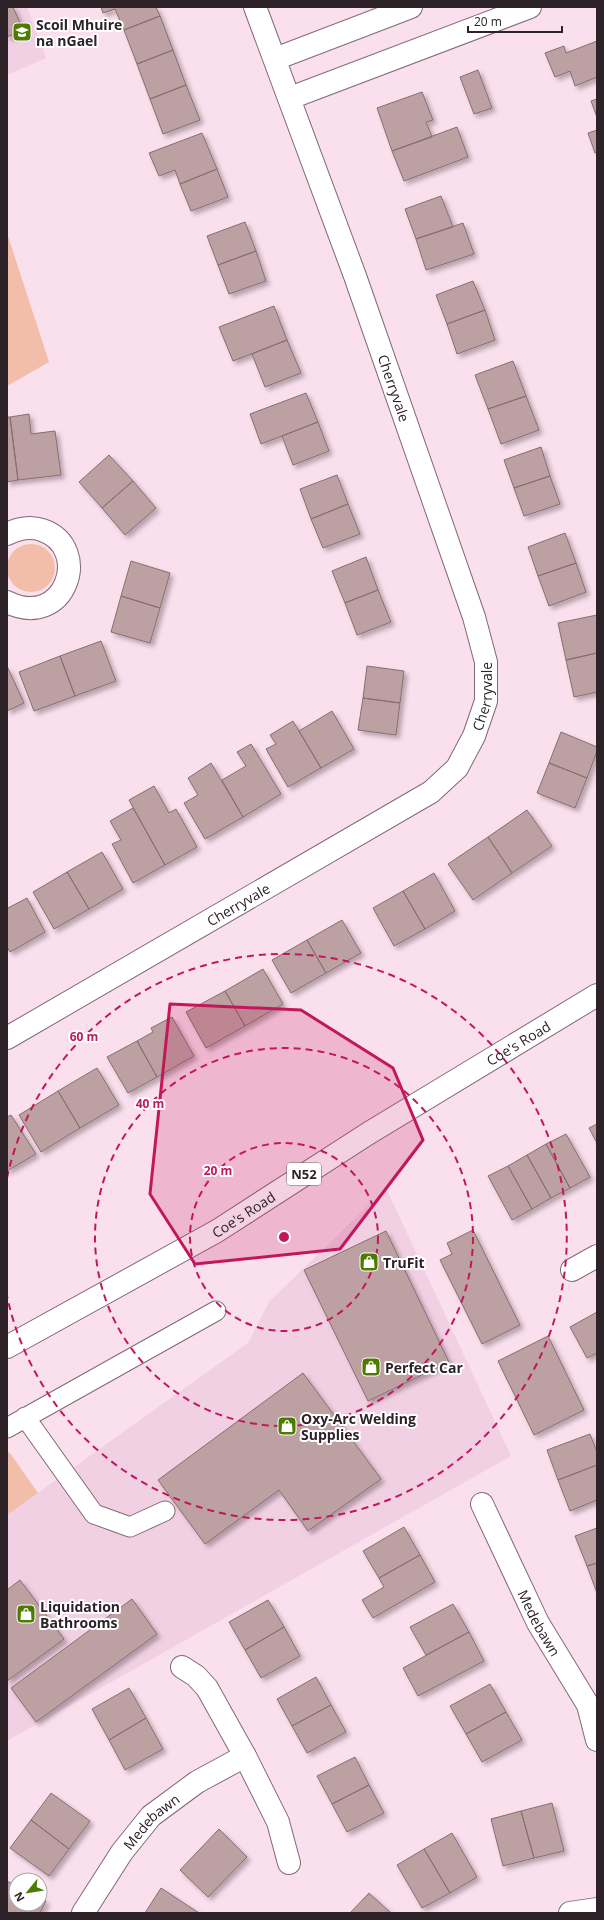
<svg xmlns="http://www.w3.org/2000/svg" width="604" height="1920" viewBox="0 0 604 1920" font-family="'Open Sans',sans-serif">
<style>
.built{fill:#f2d0e3}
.green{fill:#f2bea9}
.building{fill:#bda0a2;stroke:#886d6f;filter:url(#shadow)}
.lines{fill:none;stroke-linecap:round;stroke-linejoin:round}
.service-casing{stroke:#806976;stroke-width:21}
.minor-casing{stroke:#806976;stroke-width:24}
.primary-casing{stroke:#806976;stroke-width:24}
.service{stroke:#fff;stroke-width:19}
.minor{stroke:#fff;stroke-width:22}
.primary{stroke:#fff;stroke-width:22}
.marked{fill:#c2185b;fill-opacity:0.2;stroke:#c2185b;stroke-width:3;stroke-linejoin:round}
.ring{fill:none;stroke:#c2185b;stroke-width:2;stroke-dasharray:7 5}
.labels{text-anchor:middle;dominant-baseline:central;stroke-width:4;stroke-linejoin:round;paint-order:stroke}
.shield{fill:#fff;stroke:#6b6468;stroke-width:1}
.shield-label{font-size:13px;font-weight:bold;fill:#2c2228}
.poi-label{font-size:14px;font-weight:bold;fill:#2c2228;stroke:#fff;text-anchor:start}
.street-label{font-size:14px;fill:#2c2228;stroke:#fff}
.centre{fill:#c2185b;stroke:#fff;stroke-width:2}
.ring-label{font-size:12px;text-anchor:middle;font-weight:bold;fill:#c2185b;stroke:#fff;stroke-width:4;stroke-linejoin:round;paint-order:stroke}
</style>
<defs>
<filter id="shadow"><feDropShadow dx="3.5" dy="3.5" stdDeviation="2" flood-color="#0004"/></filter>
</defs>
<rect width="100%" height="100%" fill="#fadfed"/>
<!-- built -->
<path class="built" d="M 7,7 L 27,7 L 46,58 L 7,75 Z
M 386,1188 L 511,1456 L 7,1741 L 7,1515 L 248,1343 L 269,1302 Z"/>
<!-- green -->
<path class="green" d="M 7,233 L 49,362 L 7,386 Z
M7 568a24 24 0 1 1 48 0a24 24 0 1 1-48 0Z
M 7,1452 L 10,1453 L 38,1493 L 7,1515 Z"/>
<!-- building -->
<path class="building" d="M 7,7 L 13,7 L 23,30 L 7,37 Z
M 101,7 L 156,7 L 160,16 L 124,30 L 115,9 L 103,13 Z
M 160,16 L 173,50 L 137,64 L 124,30 Z
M 597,41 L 597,77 L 575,86 L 570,71 L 555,77 L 545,53 L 564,46 L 566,53 Z
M 173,50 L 186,85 L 150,99 L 137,64 Z
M 478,70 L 492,108 L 474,114 L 460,77 Z
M 186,85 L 200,120 L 163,134 L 150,99 Z
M 422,92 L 433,120 L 426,122 L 432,137 L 392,151 L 377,108 Z
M 597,99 L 597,117 L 591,101 Z
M 457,127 L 468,157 L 404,181 L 392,151 Z
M 597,130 L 597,152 L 595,153 L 588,133 Z
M 202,133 L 217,169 L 180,184 L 175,170 L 159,176 L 149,153 Z
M 217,169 L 228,197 L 191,211 L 180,184 Z
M 441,196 L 453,227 L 416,239 L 405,209 Z
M 245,222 L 256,251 L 218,265 L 207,236 Z
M 463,223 L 474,254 L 426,270 L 416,239 Z
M 256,251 L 266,281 L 229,294 L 218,265 Z
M 473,281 L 485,310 L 447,324 L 436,295 Z
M 274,306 L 287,340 L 233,361 L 219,327 Z
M 485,310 L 495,340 L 457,354 L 447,324 Z
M 287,340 L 301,373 L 265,387 L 252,354 Z
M 513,361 L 526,396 L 488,409 L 475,375 Z
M 306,393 L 318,422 L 261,444 L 250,414 Z
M 526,396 L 539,430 L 501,444 L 488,409 Z
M 29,414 L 31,434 L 55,431 L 61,475 L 18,480 L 10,417 Z
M 7,417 L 10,417 L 18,480 L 7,482 Z
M 318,422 L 329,451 L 293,465 L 282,436 Z
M 541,447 L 550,476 L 514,488 L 504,460 Z
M 109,455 L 133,481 L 102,508 L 79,482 Z
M 337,475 L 348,504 L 311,519 L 300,489 Z
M 550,476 L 560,504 L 524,516 L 514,488 Z
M 133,481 L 156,508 L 125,535 L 102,508 Z
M 348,504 L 360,534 L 323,548 L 311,519 Z
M 565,533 L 576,563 L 538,576 L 528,547 Z
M 366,557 L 378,590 L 345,603 L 332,571 Z
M 131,561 L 170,573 L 160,608 L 121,596 Z
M 576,563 L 586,592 L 549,606 L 538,576 Z
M 378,590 L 391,622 L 357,635 L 345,603 Z
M 121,596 L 160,608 L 150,643 L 111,632 Z
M 597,615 L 597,653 L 566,660 L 558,623 Z
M 101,641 L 116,681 L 75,696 L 60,656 Z
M 597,653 L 597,692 L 574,697 L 566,660 Z
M 60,656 L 75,696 L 34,711 L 19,672 Z
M 7,666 L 24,703 L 7,711 Z
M 367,666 L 404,671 L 400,703 L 363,698 Z
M 363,698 L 400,703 L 396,735 L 358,730 Z
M 332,711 L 354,749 L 321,768 L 299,731 Z
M 293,721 L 321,768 L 288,787 L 266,749 L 276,744 L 270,735 Z
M 561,732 L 597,747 L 597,751 L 587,778 L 549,763 Z
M 251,744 L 281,794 L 243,817 L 222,780 L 246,766 L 237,752 Z
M 211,763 L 243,817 L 205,839 L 184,803 L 198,795 L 188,778 Z
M 549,763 L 587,778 L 575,808 L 537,793 Z
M 154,786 L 169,813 L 176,809 L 197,847 L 165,865 L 129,800 Z
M 133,808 L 165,865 L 133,883 L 112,844 L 121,840 L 110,821 Z
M 527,810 L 552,846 L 512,873 L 488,837 Z
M 488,837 L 512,873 L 473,900 L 448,864 Z
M 102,852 L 123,889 L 89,909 L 67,872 Z
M 67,872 L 89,909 L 54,929 L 33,892 Z
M 434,873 L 455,911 L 425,929 L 403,891 Z
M 403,891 L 425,929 L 394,946 L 373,908 Z
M 27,898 L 45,932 L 10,952 L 7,947 L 7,906 L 8,908 Z
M 342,920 L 361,953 L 326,973 L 307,940 Z
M 307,940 L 326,973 L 291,993 L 272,960 Z
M 263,969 L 283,1004 L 245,1026 L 225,991 Z
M 225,991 L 245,1026 L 206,1048 L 186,1012 Z
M 172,1017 L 194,1056 L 157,1077 L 137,1041 L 153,1032 L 151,1028 Z
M 137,1041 L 157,1077 L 128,1093 L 107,1057 Z
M 97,1068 L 119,1105 L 80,1128 L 58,1091 Z
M 58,1091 L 80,1128 L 41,1152 L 19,1115 Z
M 11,1115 L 36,1154 L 7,1171 L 7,1117 Z
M 597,1124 L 597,1143 L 589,1128 Z
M 566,1134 L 590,1177 L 570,1188 L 546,1144 Z
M 546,1144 L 570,1188 L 551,1198 L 527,1155 Z
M 527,1155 L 551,1198 L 532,1209 L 508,1166 Z
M 508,1166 L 532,1209 L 512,1220 L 488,1176 Z
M 473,1230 L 520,1325 L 482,1344 L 440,1260 L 452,1254 L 447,1243 Z
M 386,1231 L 449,1362 L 368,1401 L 304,1270 Z
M 597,1312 L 597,1353 L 587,1358 L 570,1327 Z
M 548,1336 L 584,1410 L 534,1435 L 498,1361 Z
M 303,1373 L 381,1479 L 308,1531 L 279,1490 L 205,1544 L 158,1480 Z
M 590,1434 L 597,1452 L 597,1465 L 558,1480 L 547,1450 Z
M 597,1465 L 597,1500 L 570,1511 L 558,1480 Z
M 404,1527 L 420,1555 L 379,1578 L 363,1551 Z
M 597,1528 L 597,1563 L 587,1566 L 575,1536 Z
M 420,1555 L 435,1582 L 373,1618 L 362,1600 L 384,1587 L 379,1578 Z
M 597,1563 L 597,1593 L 587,1566 Z
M 20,1580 L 64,1639 L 7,1681 L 7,1590 Z
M 132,1599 L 157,1634 L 36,1722 L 11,1688 Z
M 268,1600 L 284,1627 L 245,1650 L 229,1622 Z
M 453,1604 L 469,1632 L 426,1655 L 410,1627 Z
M 284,1627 L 300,1656 L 261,1678 L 245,1650 Z
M 469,1632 L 484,1661 L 418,1696 L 403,1668 Z
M 316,1677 L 331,1705 L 292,1726 L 277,1699 Z
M 490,1684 L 506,1712 L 466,1734 L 450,1706 Z
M 129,1688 L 146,1718 L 109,1740 L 92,1709 Z
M 331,1705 L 346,1732 L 307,1753 L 292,1726 Z
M 506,1712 L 522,1740 L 482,1762 L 466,1734 Z
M 146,1718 L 163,1749 L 125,1770 L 109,1740 Z
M 355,1757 L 369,1785 L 332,1804 L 317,1776 Z
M 369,1785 L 384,1813 L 347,1832 L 332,1804 Z
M 51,1793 L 90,1821 L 69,1849 L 31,1820 Z
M 552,1803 L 564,1851 L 534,1858 L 521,1811 Z
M 521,1811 L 534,1858 L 503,1866 L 491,1819 Z
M 31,1820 L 69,1849 L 49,1876 L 10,1848 Z
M 219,1829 L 247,1857 L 208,1897 L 180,1870 Z
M 452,1833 L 477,1877 L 450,1893 L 424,1849 Z
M 424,1849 L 450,1893 L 422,1908 L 397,1865 Z
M 7,1881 L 16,1886 L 16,1904 L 40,1904 L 40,1898 L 46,1901 L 40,1913 L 7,1913 Z
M 161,1888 L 199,1913 L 145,1913 Z
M 369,1893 L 391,1913 L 350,1913 Z"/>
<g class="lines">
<defs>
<path id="service" d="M 25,1417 L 94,1514 L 130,1527 L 165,1511
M 7,1428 L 216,1311"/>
<g id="minor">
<path d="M 275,59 L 411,7"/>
<path d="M 290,98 L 530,7"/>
<path d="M 7,534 C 19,528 30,526 42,530 C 93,547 66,631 7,602"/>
<path id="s1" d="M 7,1038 L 431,792 L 457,768 L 474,736 L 486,701 L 486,662 L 474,617 L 355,276 L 255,7"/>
<path d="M 572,1270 L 597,1256"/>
<path id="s2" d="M 482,1504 L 538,1623 L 588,1705 L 597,1740"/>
<path d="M 182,1667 L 196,1676 L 207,1688 L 245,1756"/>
<path id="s3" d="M 83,1913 L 122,1852 L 151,1816 L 197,1782 L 245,1756 L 278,1822 L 289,1863"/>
<path d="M 570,1913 L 597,1909"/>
</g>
<g id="primary">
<path id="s4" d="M 7,1347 L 217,1231 L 369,1133 L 597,995"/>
</g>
</defs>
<!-- service casing -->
<use href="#service" class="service-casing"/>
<!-- minor casing -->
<use href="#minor" class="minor-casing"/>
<!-- primary casing -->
<use href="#primary" class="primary-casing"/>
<!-- service -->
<use href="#service" class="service"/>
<!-- minor -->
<use href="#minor" class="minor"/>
<!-- primary -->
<use href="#primary" class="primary"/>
</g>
<!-- marked area -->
<path class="marked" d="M 170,1004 L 301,1010 L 393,1068 L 423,1140 L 340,1249 L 195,1264 L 150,1194 Z"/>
<!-- distance rings -->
<g class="ring">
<circle cx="284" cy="1237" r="94"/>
<circle cx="284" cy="1237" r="189"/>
<path d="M7 1178A283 283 0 1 1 7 1296"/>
</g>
<!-- icons -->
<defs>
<symbol id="school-square" viewBox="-11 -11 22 22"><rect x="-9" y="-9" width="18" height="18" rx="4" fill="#4d7b01" stroke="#fff"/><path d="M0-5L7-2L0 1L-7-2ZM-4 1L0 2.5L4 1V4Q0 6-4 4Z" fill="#fff"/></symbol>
<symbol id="shop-square" viewBox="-11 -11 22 22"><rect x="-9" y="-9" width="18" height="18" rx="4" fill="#4d7b01" stroke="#fff"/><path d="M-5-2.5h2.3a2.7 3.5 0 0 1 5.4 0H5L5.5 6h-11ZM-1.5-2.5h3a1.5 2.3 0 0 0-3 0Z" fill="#fff"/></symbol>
</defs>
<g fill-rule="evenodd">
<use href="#school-square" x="11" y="21" width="22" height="22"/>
<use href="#shop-square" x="358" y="1251" width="22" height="22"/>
<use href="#shop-square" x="360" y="1356" width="22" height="22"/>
<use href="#shop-square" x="276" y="1415" width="22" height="22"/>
<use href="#shop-square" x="15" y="1603" width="22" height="22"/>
</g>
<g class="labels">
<!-- shield labels -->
<rect class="shield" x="287" y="1163" width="34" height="22" rx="3"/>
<g class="shield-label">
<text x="304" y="1174">N52</text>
</g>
<!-- poi labels -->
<g class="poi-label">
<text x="36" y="24">Scoil Mhuire<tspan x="36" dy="16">na nGael</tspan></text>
<text x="383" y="1262">TruFit</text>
<text x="385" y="1367">Perfect Car</text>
<text x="301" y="1418">Oxy-Arc Welding<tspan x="301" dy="16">Supplies</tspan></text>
<text x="40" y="1606">Liquidation<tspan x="40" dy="16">Bathrooms</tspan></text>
</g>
<!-- street labels -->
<g class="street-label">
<text transform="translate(394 388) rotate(71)">Cherryvale</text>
<text stroke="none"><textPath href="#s1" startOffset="603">Cherryvale</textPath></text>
<text stroke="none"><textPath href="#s1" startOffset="267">Cherryvale</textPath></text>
<text stroke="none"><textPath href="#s4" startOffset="595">Coe's Road</textPath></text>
<text stroke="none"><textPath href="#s4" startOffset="271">Coe's Road</textPath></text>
<text stroke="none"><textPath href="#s2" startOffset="132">Medebawn</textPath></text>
<text stroke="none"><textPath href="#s3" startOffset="115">Medebawn</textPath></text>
</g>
</g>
<circle cx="284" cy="1237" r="6" class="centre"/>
<g class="ring-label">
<text x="84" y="1041">60 m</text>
<text x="150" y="1108">40 m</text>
<text x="218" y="1175">20 m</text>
</g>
<!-- border -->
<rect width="604" height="1920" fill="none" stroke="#2c2228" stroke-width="16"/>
<!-- north arrow -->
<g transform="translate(28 1892) rotate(240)"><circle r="19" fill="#ffffff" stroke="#aba7a9"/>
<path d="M0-3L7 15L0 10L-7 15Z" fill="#4d7b01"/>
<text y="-6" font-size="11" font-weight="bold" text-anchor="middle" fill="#2c2228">N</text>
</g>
<!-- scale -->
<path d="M468 26v6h94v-6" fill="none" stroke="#2c2228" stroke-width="2"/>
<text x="474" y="26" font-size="12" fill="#2c2228" stroke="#ffffff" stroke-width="3" paint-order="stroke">20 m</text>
</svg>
